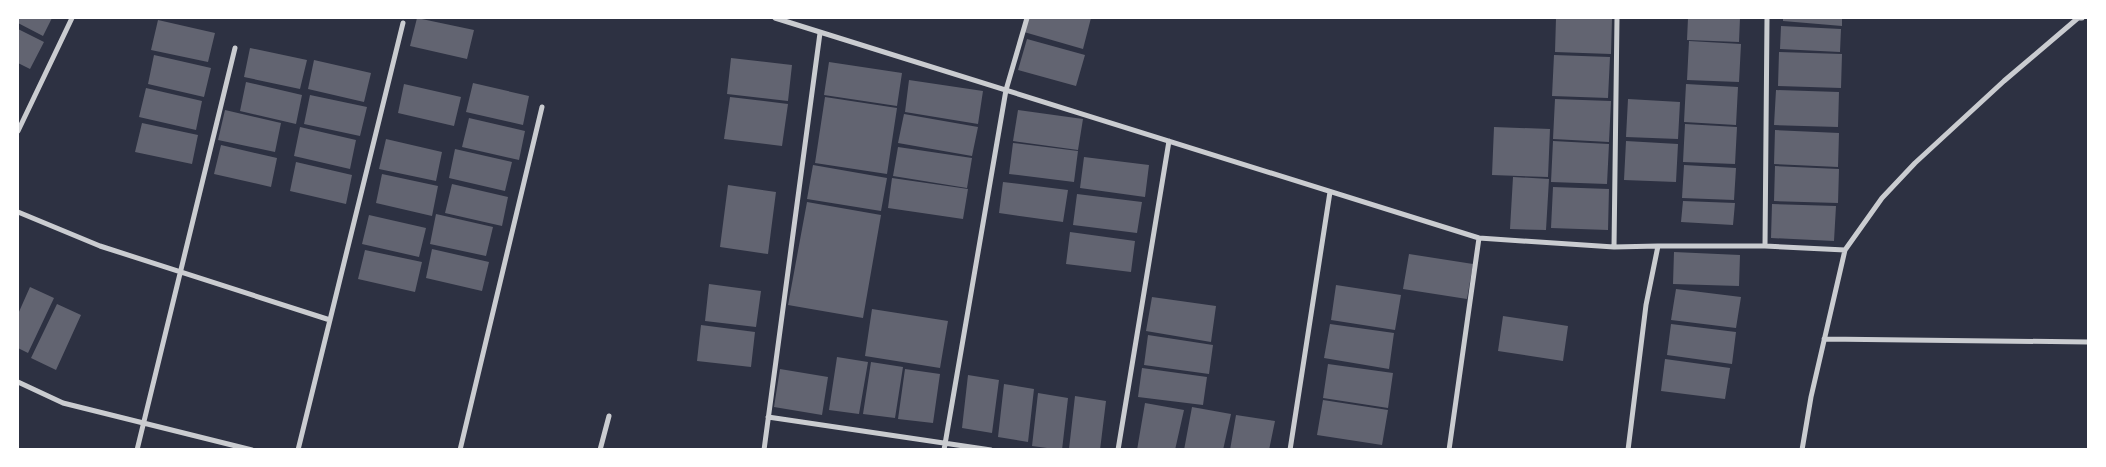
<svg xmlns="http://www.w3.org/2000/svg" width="2106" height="467" viewBox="0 0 2106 467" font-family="'Alegreya Sans',sans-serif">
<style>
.building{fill:#626471}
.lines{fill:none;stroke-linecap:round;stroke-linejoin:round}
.minor{stroke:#caccd0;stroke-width:5}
</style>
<rect width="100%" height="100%" fill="#2d3142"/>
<!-- building -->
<path class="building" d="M 18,18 L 52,18 L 43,36 L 18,23 Z
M 417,18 L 474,30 L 467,59 L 410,46 Z
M 1028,18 L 1091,18 L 1083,49 L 1024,32 Z
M 1556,18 L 1612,18 L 1611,54 L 1555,52 Z
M 1688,18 L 1740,18 L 1739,42 L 1687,40 Z
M 1783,18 L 1842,18 L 1842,26 L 1783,21 Z
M 158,20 L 215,33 L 208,62 L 151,50 Z
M 1781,26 L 1841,29 L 1840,52 L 1780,49 Z
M 18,29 L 44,42 L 30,69 L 18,63 Z
M 1027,39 L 1085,55 L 1076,86 L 1018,70 Z
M 1689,41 L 1741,44 L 1739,82 L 1687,80 Z
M 250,48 L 307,60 L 300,89 L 244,77 Z
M 1779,52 L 1842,54 L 1841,88 L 1778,86 Z
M 154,55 L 211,68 L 204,97 L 148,84 Z
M 1554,55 L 1610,57 L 1608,98 L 1552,96 Z
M 731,58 L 792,65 L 788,101 L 727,94 Z
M 314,60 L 371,73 L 364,102 L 308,89 Z
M 829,62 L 902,73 L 897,106 L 824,95 Z
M 909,80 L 983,91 L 978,124 L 905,112 Z
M 246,82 L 302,95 L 296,124 L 240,111 Z
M 473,83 L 529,96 L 523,125 L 466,112 Z
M 404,84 L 461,97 L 454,126 L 398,113 Z
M 1686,84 L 1738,87 L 1736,125 L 1684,122 Z
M 146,88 L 202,101 L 196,130 L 139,117 Z
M 1776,90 L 1839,92 L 1838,127 L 1774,125 Z
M 310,95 L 367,107 L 360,136 L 304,124 Z
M 730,97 L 788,104 L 782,146 L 724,139 Z
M 825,97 L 897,108 L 887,174 L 815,163 Z
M 1555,99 L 1611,101 L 1609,142 L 1553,139 Z
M 1628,99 L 1680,102 L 1678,139 L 1626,137 Z
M 225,110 L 281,123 L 275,152 L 218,140 Z
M 1018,110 L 1083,119 L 1078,150 L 1013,141 Z
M 904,114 L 978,127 L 972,156 L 898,143 Z
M 469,118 L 525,131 L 519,160 L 462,147 Z
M 142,123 L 198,135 L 192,164 L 135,152 Z
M 1685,124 L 1737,127 L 1735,164 L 1683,162 Z
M 300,127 L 356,140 L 350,169 L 294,156 Z
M 1494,127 L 1550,129 L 1548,177 L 1492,175 Z
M 1775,130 L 1839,133 L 1838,167 L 1774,164 Z
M 386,139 L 442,152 L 436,181 L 379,169 Z
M 1553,141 L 1609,144 L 1607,184 L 1551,182 Z
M 1626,141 L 1678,144 L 1676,182 L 1624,180 Z
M 1013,143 L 1078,151 L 1074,182 L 1009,174 Z
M 221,145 L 277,158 L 271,187 L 214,174 Z
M 898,147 L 972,158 L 967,188 L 893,176 Z
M 455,149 L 512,162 L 505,191 L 449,178 Z
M 1084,157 L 1149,165 L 1145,197 L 1080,188 Z
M 296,162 L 352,175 L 346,204 L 290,191 Z
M 813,165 L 887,178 L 881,211 L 807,199 Z
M 1684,165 L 1736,168 L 1734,200 L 1682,198 Z
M 1775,166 L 1839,169 L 1838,203 L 1774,201 Z
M 382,174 L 438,186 L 432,216 L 376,203 Z
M 1513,177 L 1549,179 L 1546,230 L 1510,229 Z
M 892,178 L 968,189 L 963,219 L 888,208 Z
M 1003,182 L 1068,190 L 1063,222 L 999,213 Z
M 452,184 L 508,197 L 502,226 L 445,213 Z
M 728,185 L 776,192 L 768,254 L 720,247 Z
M 1553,187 L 1609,189 L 1608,230 L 1551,228 Z
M 1077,194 L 1142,202 L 1137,233 L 1073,225 Z
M 1683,201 L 1735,203 L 1733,225 L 1681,222 Z
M 807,202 L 881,215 L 863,318 L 788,305 Z
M 1772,204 L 1836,206 L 1834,241 L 1771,238 Z
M 436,214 L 493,227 L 486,256 L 430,244 Z
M 369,215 L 426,228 L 419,257 L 362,244 Z
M 1070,232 L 1135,241 L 1131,272 L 1066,264 Z
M 432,249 L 489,262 L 482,291 L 426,278 Z
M 365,250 L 422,262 L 415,292 L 358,279 Z
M 1674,252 L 1740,255 L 1739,286 L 1673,284 Z
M 1409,254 L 1473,264 L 1467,299 L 1403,289 Z
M 709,284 L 761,291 L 756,327 L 705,321 Z
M 1336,285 L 1401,295 L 1395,330 L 1331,320 Z
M 30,287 L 54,298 L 28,353 L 18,348 L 18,314 Z
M 1676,289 L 1741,297 L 1736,328 L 1671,320 Z
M 1152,297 L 1216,306 L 1211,342 L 1146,331 Z
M 57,304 L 81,315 L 56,370 L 31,358 Z
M 872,309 L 948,321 L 940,368 L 865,356 Z
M 1503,316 L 1568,326 L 1563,361 L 1498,351 Z
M 1330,324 L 1394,333 L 1389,369 L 1324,358 Z
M 1671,324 L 1736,332 L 1732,364 L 1667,355 Z
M 701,325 L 755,332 L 751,367 L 697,361 Z
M 1148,335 L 1213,345 L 1209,374 L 1144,365 Z
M 837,357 L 868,362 L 859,414 L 829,410 Z
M 1665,359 L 1730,368 L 1725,399 L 1661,391 Z
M 871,362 L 903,367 L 895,418 L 863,414 Z
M 1328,364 L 1393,373 L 1388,408 L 1323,398 Z
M 1142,368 L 1207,377 L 1203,405 L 1138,397 Z
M 780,369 L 828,377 L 822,415 L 774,407 Z
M 905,369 L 940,374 L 933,423 L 898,419 Z
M 968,375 L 999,380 L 992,433 L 962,428 Z
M 1004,384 L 1034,389 L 1028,442 L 998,437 Z
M 1038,393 L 1068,398 L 1062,450 L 1032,446 Z
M 1075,396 L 1106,401 L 1100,450 L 1069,449 Z
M 1323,400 L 1388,410 L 1382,445 L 1317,435 Z
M 1145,403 L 1184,410 L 1175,450 L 1137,450 Z
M 1192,407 L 1231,414 L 1223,450 L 1184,450 Z
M 1236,415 L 1275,421 L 1269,450 L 1230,450 Z"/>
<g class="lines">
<!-- minor -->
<path class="minor" d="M 775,18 L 1479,238 L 1614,247 L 1658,246 L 1646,305 L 1628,450
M 18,131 L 72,18
M 18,212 L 100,246 L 330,320
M 1658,246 L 1765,246 L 1845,250
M 1765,246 L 1767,18
M 1614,247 L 1617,18
M 1824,339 L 2088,342
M 18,382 L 63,403 L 252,450
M 768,417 L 991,450
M 137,450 L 235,48
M 298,450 L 403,23
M 460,450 L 542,107
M 600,450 L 609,416
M 764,450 L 820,33
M 944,450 L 1006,90 L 1027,18
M 1118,450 L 1169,141
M 1290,450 L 1330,192
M 1449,450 L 1479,238
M 1802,450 L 1811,397 L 1845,250 L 1882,198 L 1915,163 L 2004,81 L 2078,18 L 2082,18"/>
</g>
<!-- border -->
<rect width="2106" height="467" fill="none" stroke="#ffffff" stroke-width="38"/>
</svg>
